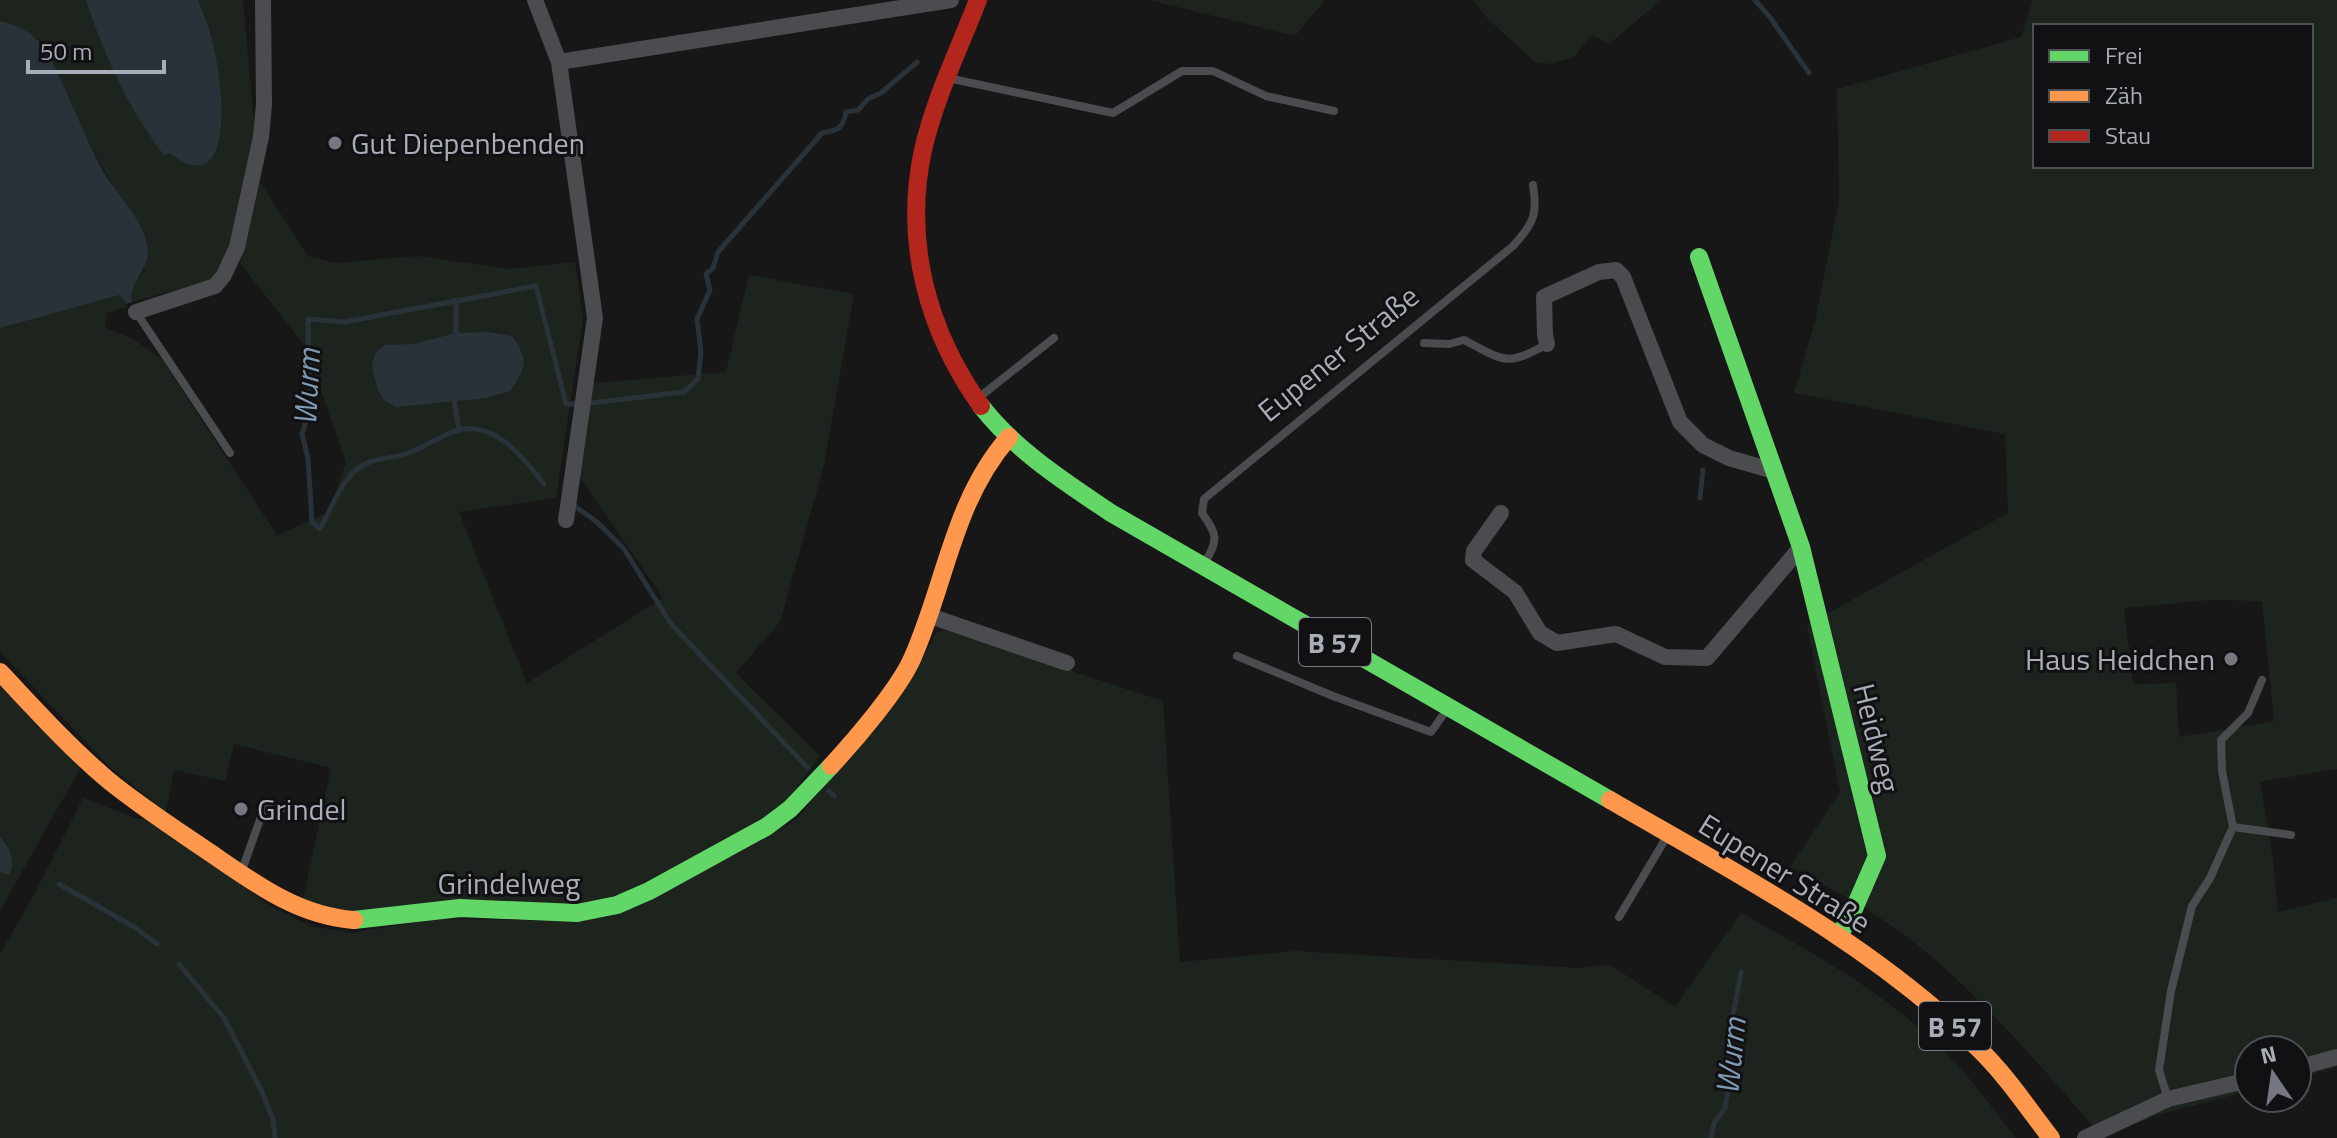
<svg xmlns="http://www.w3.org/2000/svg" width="2337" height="1138" viewBox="0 0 2337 1138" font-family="'Titillium Web',sans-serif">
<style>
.green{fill:#1d241e;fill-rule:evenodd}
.water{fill:#2a3239}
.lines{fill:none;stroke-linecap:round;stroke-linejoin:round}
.stream{stroke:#2a3239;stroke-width:5}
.lane{stroke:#4b4c50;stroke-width:8}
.street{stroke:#4b4c50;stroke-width:16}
.fast{stroke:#63d668;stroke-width:18}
.slow{stroke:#ff974d;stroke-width:18}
.jam{stroke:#b3261e;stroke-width:18}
.poi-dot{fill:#757880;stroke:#111113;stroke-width:3}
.labels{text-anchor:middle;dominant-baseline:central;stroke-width:6;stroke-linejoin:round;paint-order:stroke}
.shield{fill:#111113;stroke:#7b7e86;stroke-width:2}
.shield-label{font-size:28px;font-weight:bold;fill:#a8adb8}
.poi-label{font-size:30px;fill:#a8adb8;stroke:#111113;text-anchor:start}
.street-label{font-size:30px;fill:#a8adb8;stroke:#111113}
.water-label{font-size:32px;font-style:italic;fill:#7f9bb3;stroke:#111113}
</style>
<rect width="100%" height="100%" fill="#171717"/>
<!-- green -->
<path class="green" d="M 0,0 L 243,0 L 255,133 L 236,224 L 222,263 L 209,281 L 132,302 L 132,286 L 145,270 L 118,196 L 72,111 L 44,47 L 38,39 L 0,21 Z
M 1149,0 L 1325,0 L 1295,36 Z
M 1473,0 L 1661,0 L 1609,44 L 1592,35 L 1574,57 L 1550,64 L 1535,62 L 1489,20 Z
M 2033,0 L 2337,0 L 2337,769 L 2260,782 L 2273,860 L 2278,912 L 2337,898 L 2337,1067 L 2297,1078 L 2297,1050 L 2249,1050 L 2249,1091 L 2158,1115 L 2102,1137 C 2046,1072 1990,1006 1925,951 C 1885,917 1836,891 1790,867 L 1840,792 L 1807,625 L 2008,513 L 2005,434 L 1794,393 L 1816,317 L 1839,201 L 1837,89 L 2021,37 ZM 2035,26 L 2311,26 L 2311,166 L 2035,166 ZM 2211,600 L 2262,601 L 2274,721 L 2179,737 L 2176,683 L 2133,684 L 2124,608 Z
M 258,179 L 308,256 L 335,263 L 418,256 L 510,269 L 575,262 L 583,318 L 556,498 L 459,512 L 527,683 L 663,598 L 579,476 L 592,383 L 726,372 L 749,275 L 854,294 L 824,465 L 780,622 L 736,673 L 820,756 L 786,802 L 752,826 L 617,897 L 553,907 L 352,915 L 303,899 L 331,768 L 234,744 L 225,781 L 174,770 L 166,812 L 108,765 L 0,652 L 0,328 L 120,295 L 127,307 L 107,313 L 105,328 L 131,338 L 161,358 L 277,535 L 329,512 L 346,462 L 305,346 L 240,263 Z
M 945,630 L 1163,701 L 1180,962 L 1295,951 L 1581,968 L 1609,964 L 1675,1007 L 1741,913 C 1810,951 1879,989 1936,1043 C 1966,1071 1991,1106 2016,1138 L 0,1138 L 0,954 L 36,891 L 83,798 L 138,819 L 148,818 L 274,908 L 311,926 L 351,933 L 437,919 L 583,921 L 739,853 L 797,819 L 922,659 L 936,633 Z
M 0,685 L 82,765 L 0,911 Z"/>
<!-- water -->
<path class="water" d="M 86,0 L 198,0 C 205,18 212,35 215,54 C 223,88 235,203 169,153 L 164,155 C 129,110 104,55 86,0 Z
M 0,21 C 17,25 33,33 44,47 C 66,86 81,130 103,171 C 117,195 142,218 147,245 C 152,270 128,280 132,302 L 126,304 L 120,295 L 0,328 Z
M 488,332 L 512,336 C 529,360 526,368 510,391 L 486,398 L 396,407 L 384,400 L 377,388 L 372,365 L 376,352 L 385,345 L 414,344 L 456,333 Z
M 0,837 C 10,847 16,862 9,875 L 0,872 Z"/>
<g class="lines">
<!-- stream -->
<path class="stream" d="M 1755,0 L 1769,16 L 1809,73
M 456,333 L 456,300
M 454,400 L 459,430
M 591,403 L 684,392 L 698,379 L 701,352 L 697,319 L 710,290 L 706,274 L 713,268 L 718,252 L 822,133 C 838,130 843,129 846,112 L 858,110 L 868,99 L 881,93 L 917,62
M 544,484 C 524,458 494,419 456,431 C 440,436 427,445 411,452 C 398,458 383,457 370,462 C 344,470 332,508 320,529 L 312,522 L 308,458 L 302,434 L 310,408 L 308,319 L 344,322 L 536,286 L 566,404 L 578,404
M 1700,498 L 1703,470
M 576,507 L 597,522 L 624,549 L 671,624 L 808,768
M 829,791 L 834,796
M 59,884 L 134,927 L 157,944
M 179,964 L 224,1018 L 261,1090 L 273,1119 L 275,1138
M 1711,1138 L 1714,1123 L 1725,1108 L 1732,1067 L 1727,1048 L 1741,972"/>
<!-- lane -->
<path class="lane" d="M 948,78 L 1113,113 L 1182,71 L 1213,71 L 1266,96 L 1334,111
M 136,312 L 230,453
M 1424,343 L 1449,344 L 1464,340 C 1503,360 1506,368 1547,344
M 977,399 L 1054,338
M 1205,562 C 1219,540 1217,534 1202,513 L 1204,499 L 1513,246 C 1533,224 1538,215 1533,185
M 1237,656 L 1333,696 L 1431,732 L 1448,708
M 2262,680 L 2248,713 L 2221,740 L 2222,771 L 2233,827 L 2291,835
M 241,873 L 263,811 L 267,806 L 292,809
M 1619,917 L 1666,838
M 2168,1099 L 2159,1070 L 2171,991 L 2192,906 L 2210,878 L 2233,827"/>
<!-- street -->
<path class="street" d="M 535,0 L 559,62 L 595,318 L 566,520
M 559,62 L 951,0
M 136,312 L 215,286 L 224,275 L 237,247 L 261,137 L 264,104 L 263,0
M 1547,344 L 1545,335 L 1544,297 L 1599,272 L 1616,270 L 1623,277 L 1680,422 L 1703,445 L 1729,458 L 1774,471
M 1501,513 L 1474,551 L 1473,560 L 1515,592 L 1540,633 L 1557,643 L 1616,634 L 1665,657 L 1707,658 L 1801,547
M 930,616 L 1067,663
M 2297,1068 L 2337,1057
M 2085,1138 L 2168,1099 L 2249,1080"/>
<!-- fast -->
<path class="fast" d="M 1699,257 L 1801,547 L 1877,856 L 1850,918 L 1838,936
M 981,406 C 1016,451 1065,482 1111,513 L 1610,800
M 354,920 L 460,908 L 577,913 L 617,905 L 649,891 L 766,827 L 790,809 L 831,766"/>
<!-- slow -->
<path class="slow" d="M 0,672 C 35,709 69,747 108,780 C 141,807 177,830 212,854 C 257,885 299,916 354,920
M 831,766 C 855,740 898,690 912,659 C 946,583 953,501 1009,437
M 1610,800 C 1738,874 1872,944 1978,1048 C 2006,1075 2027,1107 2051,1138"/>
<!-- jam -->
<path class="jam" d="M 978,0 C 959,49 935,98 923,150 C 903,242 928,332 981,406"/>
</g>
<!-- markers -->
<g class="poi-dot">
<circle cx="335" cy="143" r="8"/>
<circle cx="2231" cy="659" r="8"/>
<circle cx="241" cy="809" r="8"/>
</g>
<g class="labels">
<!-- shield labels -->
<g class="shield">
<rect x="1299" y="618" width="72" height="48" rx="6"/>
<rect x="1919" y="1002" width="72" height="48" rx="6"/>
</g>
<g class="shield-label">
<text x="1335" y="642">B 57</text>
<text x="1955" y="1026">B 57</text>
</g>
<!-- poi labels -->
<g class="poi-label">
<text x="351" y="143">Gut Diepenbenden</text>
<text x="2215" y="659" text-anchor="end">Haus Heidchen</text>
<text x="257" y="809">Grindel</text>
</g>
<!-- street labels -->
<g class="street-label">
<text transform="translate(1338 353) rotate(-39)">Eupener Straße</text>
<text transform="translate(1877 738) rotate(76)">Heidweg</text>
<text transform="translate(1785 873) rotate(32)">Eupener Straße</text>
<text x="509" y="883">Grindelweg</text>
</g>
<!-- water labels -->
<g class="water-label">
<text transform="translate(306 387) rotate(-87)">Wurm</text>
<text transform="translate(1730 1056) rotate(-84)">Wurm</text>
</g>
</g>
<!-- legend -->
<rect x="2033" y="24" width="280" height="144" fill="#111113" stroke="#4d4f55" stroke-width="2"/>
<rect x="2049" y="50" width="40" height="12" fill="#63d668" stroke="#4d4f55" stroke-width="2"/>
<text x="2105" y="64" font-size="24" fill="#a8adb8">Frei</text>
<rect x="2049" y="90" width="40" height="12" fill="#ff974d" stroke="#4d4f55" stroke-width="2"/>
<text x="2105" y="104" font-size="24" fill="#a8adb8">Zäh</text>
<rect x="2049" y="130" width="40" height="12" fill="#b3261e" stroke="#4d4f55" stroke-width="2"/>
<text x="2105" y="144" font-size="24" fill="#a8adb8">Stau</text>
<!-- north arrow -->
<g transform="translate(2273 1074) rotate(347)"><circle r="38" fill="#111113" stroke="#4d4f55" stroke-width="2"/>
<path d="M0-6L14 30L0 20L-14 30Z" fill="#757880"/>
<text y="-12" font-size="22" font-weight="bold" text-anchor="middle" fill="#a8adb8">N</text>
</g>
<!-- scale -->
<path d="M28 60v12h136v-12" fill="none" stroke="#a8adb8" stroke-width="4"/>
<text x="40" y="60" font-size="24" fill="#a8adb8" stroke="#111113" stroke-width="6" paint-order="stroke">50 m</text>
</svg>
